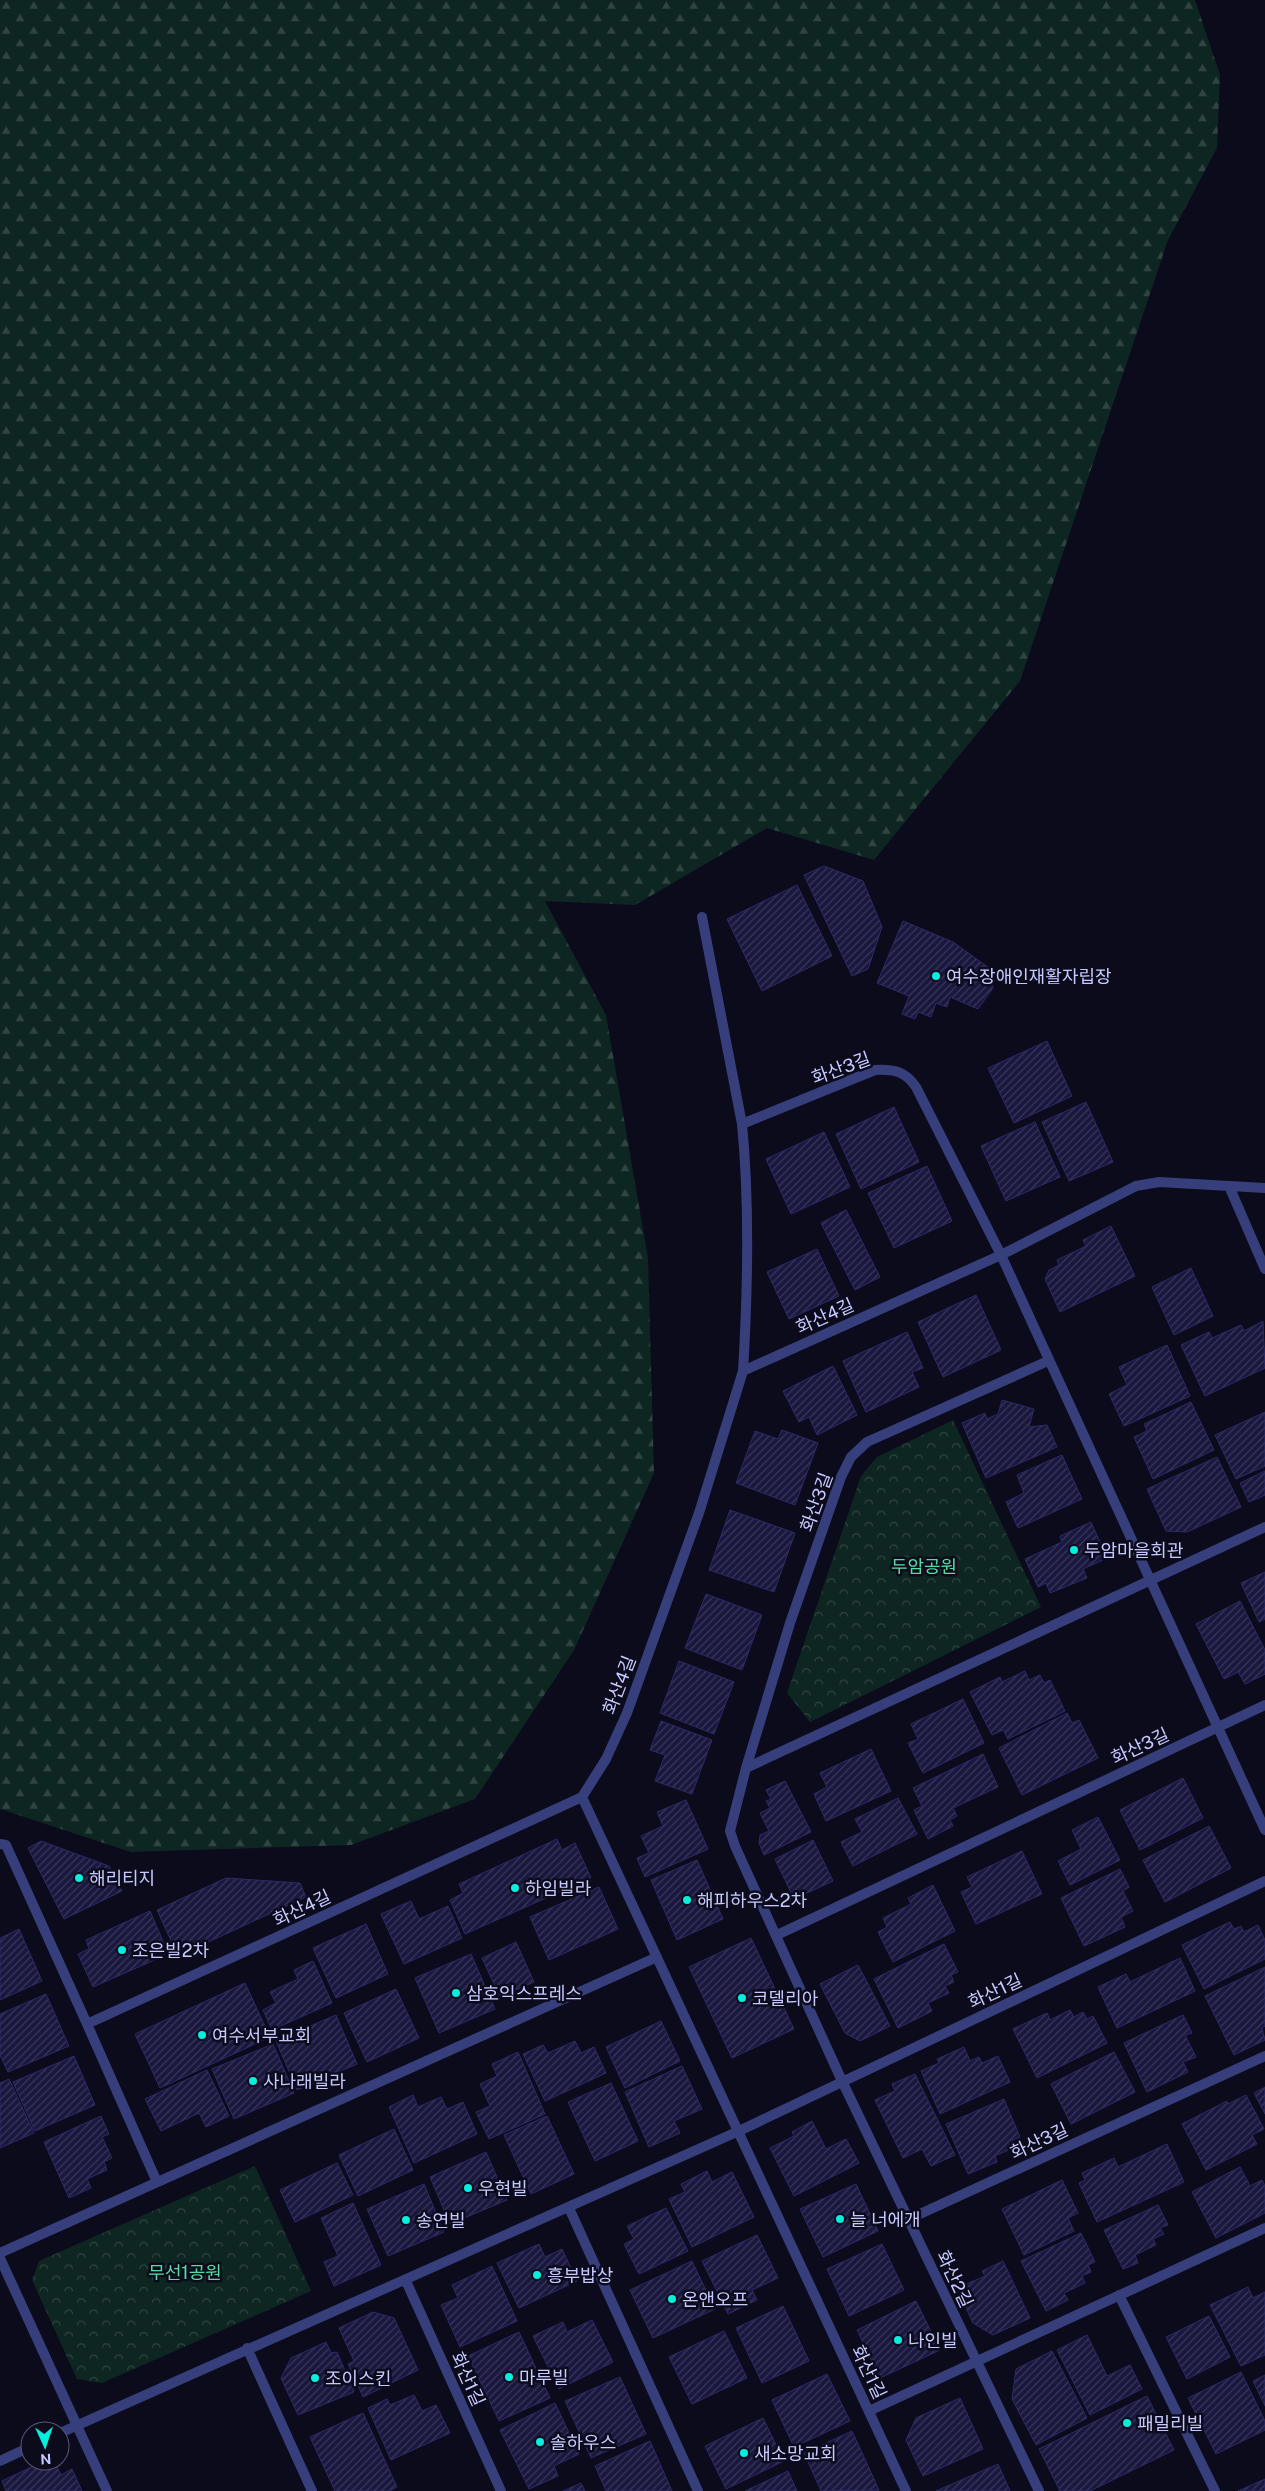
<svg xmlns="http://www.w3.org/2000/svg" width="1265" height="2491" viewBox="0 0 1265 2491" font-family="'Public Sans','Noto Sans KR',sans-serif">
<style>
.forest{fill:url(#forest-firs)}
.park{fill:url(#park-crowns)}
.building{fill:url(#building-hatch);stroke:#2c2a68}
.lines{fill:none;stroke-linecap:round;stroke-linejoin:round}
.minor{stroke:#363f7b;stroke-width:10}
.poi-dot{fill:#02efe0;stroke:#0b0b1c;stroke-width:2}
.labels{text-anchor:middle;dominant-baseline:central;stroke-width:5;stroke-linejoin:round;paint-order:stroke}
.poi-label{font-size:18px;fill:#c6c9ff;stroke:#0b0b1c;text-anchor:start}
.street-label{font-size:18px;fill:#c6c9ff;stroke:#0b0b1c}
.park-label{font-size:18px;fill:#54dda4;stroke:#0b0b1c}
</style>
<defs>
<pattern id="forest-firs" width="22" height="20" patternUnits="userSpaceOnUse" patternTransform="scale(1.25)"><rect width="22" height="20" fill="#0e2621"/><path d="M5 1l3.5 6h-7zM16 11l3.5 6h-7z" fill="#304442"/></pattern>
<pattern id="park-crowns" width="20" height="18" patternUnits="userSpaceOnUse" patternTransform="scale(1.25)"><rect width="20" height="18" fill="#0e2621"/><path d="M2 6a3 3 0 1 1 6 0M12 15a3 3 0 1 1 6 0" fill="none" stroke="#304442"/></pattern>
<pattern id="building-hatch" width="6" height="6" patternUnits="userSpaceOnUse" patternTransform="scale(1.25)"><rect width="6" height="6" fill="#19173d"/><path d="M-1 1l2-2M0 6l6-6M5 7l2-2" fill="none" stroke="#39375a"/></pattern>
</defs>
<rect width="100%" height="100%" fill="#0b0b1c"/>
<!-- forest -->
<path class="forest" d="M 0,0 L 1195,0 L 1220,75 L 1217,148 L 1168,240 L 1020,681 L 874,860 L 767,828 L 635,905 L 545,901 L 606,1015 L 648,1258 L 654,1473 L 574,1650 L 475,1799 L 351,1845 L 131,1852 L 0,1809 Z"/>
<!-- park -->
<path class="park" d="M 953,1420 L 1041,1607 L 810,1722 L 787,1693 L 861,1476 L 877,1457 Z
M 255,2166 L 311,2291 L 102,2383 L 77,2379 L 32,2280 L 39,2261 Z"/>
<!-- building -->
<path class="building" d="M 824,866 L 863,881 L 882,927 L 868,969 L 852,976 L 804,875 Z
M 797,885 L 832,956 L 762,991 L 727,919 Z
M 903,921 L 953,942 L 989,968 L 993,988 L 978,1009 L 950,997 L 947,1007 L 936,1003 L 931,1017 L 918,1012 L 915,1019 L 902,1014 L 909,996 L 877,983 Z
M 1047,1041 L 1072,1096 L 1014,1123 L 988,1068 Z
M 1086,1102 L 1113,1162 L 1069,1181 L 1042,1122 Z
M 894,1107 L 919,1162 L 861,1189 L 836,1134 Z
M 1035,1122 L 1060,1177 L 1006,1201 L 981,1146 Z
M 824,1132 L 850,1187 L 791,1214 L 766,1159 Z
M 927,1166 L 952,1221 L 894,1248 L 868,1193 Z
M 846,1210 L 880,1277 L 855,1290 L 821,1223 Z
M 1111,1226 L 1135,1276 L 1060,1312 L 1045,1279 L 1049,1270 L 1059,1265 L 1057,1260 L 1086,1246 L 1083,1240 Z
M 817,1249 L 839,1296 L 789,1319 L 767,1272 Z
M 1191,1268 L 1213,1316 L 1174,1335 L 1152,1287 Z
M 976,1295 L 1001,1350 L 943,1377 L 918,1322 Z
M 1263,1321 L 1265,1368 L 1205,1396 L 1181,1345 L 1209,1332 L 1212,1338 L 1241,1325 L 1244,1331 Z
M 907,1332 L 923,1368 L 912,1372 L 919,1387 L 866,1412 L 843,1361 Z
M 1167,1345 L 1190,1396 L 1124,1426 L 1109,1394 L 1127,1385 L 1119,1367 Z
M 833,1366 L 857,1415 L 817,1435 L 809,1417 L 799,1422 L 783,1391 Z
M 1002,1400 L 1034,1409 L 1029,1427 L 1047,1425 L 1057,1447 L 986,1478 L 962,1423 L 985,1413 L 987,1419 L 998,1414 Z
M 1191,1402 L 1214,1450 L 1153,1479 L 1134,1437 L 1147,1431 L 1144,1424 Z
M 1265,1412 L 1265,1466 L 1236,1479 L 1215,1435 Z
M 782,1430 L 818,1443 L 795,1505 L 736,1483 L 755,1431 L 778,1439 Z
M 1062,1455 L 1082,1499 L 1018,1528 L 1006,1502 L 1024,1493 L 1017,1475 Z
M 1217,1457 L 1241,1507 L 1187,1532 L 1166,1531 L 1147,1489 Z
M 1265,1471 L 1265,1495 L 1249,1502 L 1240,1483 Z
M 730,1510 L 795,1533 L 774,1592 L 709,1570 Z
M 1091,1522 L 1107,1558 L 1083,1569 L 1087,1578 L 1050,1593 L 1046,1583 L 1038,1587 L 1025,1559 L 1062,1542 L 1060,1536 Z
M 1265,1572 L 1265,1619 L 1259,1622 L 1241,1583 Z
M 706,1594 L 762,1615 L 742,1670 L 685,1648 Z
M 1240,1601 L 1265,1650 L 1265,1674 L 1245,1684 L 1238,1672 L 1224,1679 L 1196,1624 Z
M 679,1661 L 734,1682 L 714,1734 L 660,1713 Z
M 1025,1671 L 1029,1680 L 1040,1675 L 1044,1683 L 1050,1680 L 1065,1711 L 1008,1739 L 1003,1730 L 992,1735 L 970,1692 L 1000,1677 L 1002,1682 Z
M 963,1699 L 984,1743 L 923,1773 L 908,1743 L 918,1739 L 911,1724 Z
M 1067,1713 L 1072,1723 L 1079,1720 L 1098,1758 L 1022,1795 L 999,1748 Z
M 661,1721 L 712,1740 L 692,1794 L 655,1781 L 665,1755 L 650,1750 Z
M 871,1749 L 891,1791 L 826,1821 L 814,1794 L 827,1787 L 820,1773 Z
M 983,1754 L 998,1787 L 953,1808 L 957,1816 L 950,1820 L 953,1826 L 928,1839 L 914,1810 L 922,1806 L 913,1788 Z
M 1183,1778 L 1203,1818 L 1140,1850 L 1120,1810 Z
M 785,1781 L 811,1832 L 764,1855 L 759,1843 L 760,1835 L 769,1831 L 760,1813 L 770,1808 L 766,1801 L 771,1799 L 766,1790 Z
M 898,1798 L 917,1834 L 853,1866 L 841,1842 L 862,1832 L 855,1819 Z
M 686,1800 L 708,1849 L 645,1877 L 637,1858 L 649,1853 L 641,1836 L 663,1826 L 657,1812 Z
M 1098,1817 L 1120,1860 L 1070,1885 L 1058,1861 L 1081,1849 L 1072,1830 Z
M 1209,1826 L 1231,1868 L 1165,1902 L 1143,1860 Z
M 557,1839 L 562,1850 L 575,1843 L 591,1878 L 465,1934 L 450,1900 L 463,1893 L 459,1884 Z
M 813,1840 L 833,1881 L 794,1899 L 775,1859 Z
M 41,1841 L 109,1866 L 122,1891 L 64,1919 L 28,1848 Z
M 1022,1851 L 1042,1894 L 976,1924 L 961,1892 L 972,1887 L 967,1877 Z
M 697,1860 L 723,1919 L 677,1940 L 651,1880 Z
M 1120,1869 L 1129,1887 L 1123,1891 L 1133,1911 L 1121,1917 L 1125,1927 L 1084,1946 L 1061,1898 Z
M 226,1878 L 300,1883 L 306,1897 L 178,1956 L 157,1910 Z
M 933,1885 L 955,1931 L 893,1962 L 878,1932 L 887,1927 L 883,1918 L 911,1904 L 908,1898 Z
M 599,1887 L 618,1929 L 549,1960 L 530,1917 Z
M 411,1901 L 419,1919 L 448,1906 L 462,1938 L 404,1964 L 381,1914 Z
M 150,1911 L 165,1946 L 155,1951 L 159,1958 L 93,1987 L 78,1954 L 89,1949 L 86,1940 Z
M 1230,1922 L 1234,1929 L 1241,1926 L 1244,1932 L 1258,1925 L 1265,1940 L 1265,1959 L 1204,1989 L 1182,1945 Z
M 366,1924 L 388,1974 L 336,1998 L 313,1948 Z
M 19,1929 L 42,1981 L 0,2000 L 0,1938 Z
M 751,1938 L 794,2029 L 732,2058 L 689,1967 Z
M 516,1942 L 534,1982 L 500,1997 L 482,1958 Z
M 944,1944 L 958,1972 L 951,1975 L 954,1982 L 945,1986 L 949,1993 L 928,2003 L 932,2011 L 898,2028 L 874,1979 Z
M 471,1954 L 495,2009 L 439,2033 L 415,1978 Z
M 1180,1958 L 1195,1991 L 1117,2028 L 1098,1987 L 1126,1974 L 1130,1982 Z
M 313,1961 L 332,2003 L 272,2030 L 263,2010 L 276,2003 L 270,1992 L 298,1979 L 294,1970 Z
M 858,1965 L 890,2026 L 860,2041 L 845,2033 L 820,1984 Z
M 1265,1967 L 1265,2026 L 1262,2028 L 1265,2040 L 1234,2055 L 1205,1996 Z
M 245,1983 L 270,2037 L 160,2088 L 135,2034 Z
M 396,1989 L 419,2038 L 367,2062 L 344,2013 Z
M 46,1994 L 69,2046 L 8,2072 L 0,2055 L 0,2014 Z
M 1070,2010 L 1074,2017 L 1083,2012 L 1087,2019 L 1093,2016 L 1107,2043 L 1037,2078 L 1013,2029 L 1047,2013 L 1050,2020 Z
M 336,2015 L 357,2064 L 297,2090 L 276,2041 Z
M 1183,2015 L 1192,2033 L 1185,2035 L 1196,2057 L 1183,2062 L 1188,2072 L 1147,2092 L 1124,2043 Z
M 661,2021 L 680,2061 L 625,2088 L 606,2047 Z
M 575,2041 L 581,2053 L 594,2047 L 606,2073 L 545,2101 L 523,2054 L 543,2045 L 548,2053 Z
M 273,2044 L 294,2093 L 234,2119 L 212,2069 Z
M 964,2047 L 970,2061 L 979,2057 L 982,2063 L 998,2056 L 1010,2082 L 940,2114 L 921,2071 L 939,2063 L 937,2059 Z
M 518,2052 L 545,2114 L 489,2139 L 476,2112 L 490,2106 L 480,2084 L 497,2076 L 492,2064 Z
M 1114,2052 L 1135,2092 L 1071,2124 L 1051,2084 Z
M 74,2056 L 95,2105 L 35,2131 L 13,2082 Z
M 682,2066 L 702,2109 L 674,2121 L 680,2133 L 649,2147 L 625,2092 Z
M 207,2070 L 229,2116 L 206,2127 L 199,2113 L 161,2131 L 145,2099 Z
M 915,2074 L 955,2155 L 931,2166 L 922,2149 L 903,2158 L 875,2100 L 895,2091 L 892,2084 Z
M 9,2079 L 34,2133 L 0,2148 L 0,2083 Z
M 611,2083 L 638,2141 L 595,2161 L 568,2102 Z
M 1265,2087 L 1265,2114 L 1254,2093 Z
M 413,2095 L 418,2107 L 441,2097 L 447,2109 L 463,2102 L 477,2134 L 414,2163 L 389,2107 Z
M 1246,2095 L 1264,2129 L 1252,2135 L 1257,2144 L 1206,2170 L 1182,2124 L 1227,2101 L 1228,2104 Z
M 1004,2099 L 1020,2137 L 1012,2140 L 1015,2147 L 995,2156 L 997,2162 L 968,2174 L 946,2124 Z
M 101,2116 L 109,2134 L 102,2137 L 112,2158 L 104,2162 L 107,2170 L 87,2179 L 91,2188 L 69,2198 L 44,2142 Z
M 547,2116 L 574,2174 L 531,2194 L 504,2135 Z
M 812,2121 L 826,2149 L 846,2139 L 859,2163 L 794,2196 L 770,2148 L 794,2136 L 792,2132 Z
M 394,2129 L 413,2170 L 358,2196 L 339,2155 Z
M 1167,2144 L 1184,2182 L 1097,2222 L 1079,2183 L 1085,2180 L 1082,2173 L 1114,2158 L 1118,2167 Z
M 486,2152 L 507,2200 L 450,2224 L 430,2177 Z
M 337,2163 L 353,2195 L 295,2222 L 280,2190 Z
M 1240,2167 L 1250,2186 L 1262,2180 L 1265,2186 L 1265,2213 L 1216,2238 L 1192,2192 Z
M 707,2171 L 712,2182 L 732,2172 L 754,2217 L 692,2247 L 669,2199 L 685,2192 L 681,2184 Z
M 1062,2180 L 1078,2213 L 1068,2218 L 1074,2231 L 1024,2255 L 1002,2209 Z
M 424,2184 L 444,2232 L 388,2256 L 367,2209 Z
M 856,2184 L 878,2231 L 823,2257 L 800,2209 Z
M 353,2203 L 381,2265 L 334,2286 L 324,2262 L 338,2256 L 321,2218 Z
M 1158,2205 L 1168,2225 L 1160,2228 L 1164,2234 L 1153,2239 L 1156,2245 L 1135,2255 L 1138,2263 L 1123,2269 L 1104,2230 Z
M 666,2208 L 688,2251 L 639,2274 L 624,2244 L 634,2239 L 627,2226 Z
M 1081,2233 L 1095,2262 L 1088,2265 L 1091,2272 L 1082,2276 L 1085,2283 L 1064,2293 L 1068,2300 L 1046,2311 L 1021,2261 Z
M 757,2235 L 778,2278 L 752,2290 L 757,2300 L 728,2314 L 702,2261 Z
M 539,2244 L 545,2257 L 562,2249 L 577,2281 L 519,2308 L 497,2263 Z
M 882,2244 L 904,2290 L 849,2316 L 827,2269 Z
M 692,2261 L 715,2309 L 653,2338 L 630,2290 Z
M 1003,2261 L 1030,2318 L 993,2335 L 973,2323 L 957,2288 L 985,2276 L 982,2271 Z
M 492,2266 L 517,2321 L 460,2347 L 441,2305 L 458,2298 L 452,2285 Z
M 1248,2287 L 1253,2298 L 1265,2292 L 1265,2355 L 1241,2366 L 1210,2305 Z
M 916,2301 L 940,2350 L 880,2378 L 857,2330 Z
M 783,2306 L 809,2361 L 762,2383 L 736,2328 Z
M 373,2312 L 394,2318 L 418,2370 L 363,2397 L 348,2364 L 354,2361 L 339,2328 Z
M 1209,2316 L 1230,2357 L 1187,2379 L 1166,2337 Z
M 592,2320 L 613,2362 L 559,2389 L 533,2336 L 563,2322 L 567,2332 Z
M 724,2331 L 747,2378 L 692,2404 L 669,2357 Z
M 519,2332 L 550,2398 L 499,2421 L 468,2356 Z
M 1087,2335 L 1107,2376 L 1130,2365 L 1142,2389 L 1090,2415 L 1057,2350 Z
M 326,2342 L 331,2353 L 337,2352 L 354,2392 L 298,2415 L 281,2378 L 291,2358 Z
M 1052,2351 L 1087,2418 L 1036,2445 L 1012,2399 L 1016,2369 Z
M 1241,2372 L 1265,2421 L 1265,2430 L 1216,2454 L 1188,2398 Z
M 827,2374 L 850,2421 L 794,2447 L 772,2400 Z
M 1265,2375 L 1265,2406 L 1253,2381 Z
M 620,2377 L 646,2434 L 591,2458 L 565,2401 Z
M 414,2395 L 422,2411 L 436,2405 L 450,2433 L 391,2460 L 368,2408 L 387,2399 L 390,2405 Z
M 1147,2396 L 1174,2450 L 1090,2491 L 1060,2491 L 1039,2449 Z
M 960,2398 L 983,2449 L 923,2476 L 906,2440 L 916,2418 Z
M 555,2403 L 579,2454 L 554,2466 L 558,2476 L 529,2489 L 500,2430 Z
M 363,2413 L 397,2487 L 389,2491 L 335,2491 L 310,2437 Z
M 763,2418 L 784,2461 L 726,2489 L 705,2446 Z
M 852,2431 L 879,2490 L 821,2491 L 804,2453 Z
M 650,2441 L 672,2491 L 606,2491 L 595,2466 Z
M 44,2461 L 54,2461 L 61,2475 L 72,2469 L 82,2491 L 6,2491 L 2,2481 Z
M 998,2464 L 1010,2491 L 936,2491 Z
M 788,2471 L 797,2491 L 745,2491 Z
M 1265,2479 L 1265,2491 L 1238,2491 Z
M 581,2483 L 585,2491 L 563,2491 Z"/>
<g class="lines">
<!-- minor -->
<path class="minor" d="M 702,917 L 742,1124 L 875,1070 C 894,1069 905,1071 916,1087 L 1001,1255 L 1265,1830
M 742,1124 C 750,1206 748,1288 743,1371
M 1229,1186 L 1265,1269
M 746,1768 L 1265,1527
M 582,1797 L 906,2491
M 0,1844 L 6,1845 L 87,2024 L 582,1797 L 606,1759 L 627,1713 L 699,1513 L 743,1371 L 1001,1255 L 1136,1186 L 1159,1182 L 1265,1188
M 777,1935 L 1265,1705
M 87,2024 L 157,2182
M 569,2208 L 698,2491
M 909,2219 L 1265,2056
M 0,2253 L 657,1957
M 0,2258 L 107,2491
M 406,2281 L 501,2491
M 1119,2295 L 1215,2491
M 247,2348 L 312,2491
M 869,2411 L 1265,2228
M 60,2433 L 739,2131 L 1265,1881
M 0,2461 L 30,2447
M 1039,2491 L 842,2081 L 735,1846 L 730,1831 L 746,1768 L 790,1623 L 841,1477 L 851,1457 L 867,1442 L 1048,1361"/>
</g>
<!-- markers -->
<g class="poi-dot">
<circle cx="936" cy="976" r="5"/>
<circle cx="1074" cy="1550" r="5"/>
<circle cx="79" cy="1878" r="5"/>
<circle cx="515" cy="1888" r="5"/>
<circle cx="687" cy="1900" r="5"/>
<circle cx="122" cy="1950" r="5"/>
<circle cx="456" cy="1993" r="5"/>
<circle cx="742" cy="1998" r="5"/>
<circle cx="202" cy="2035" r="5"/>
<circle cx="253" cy="2081" r="5"/>
<circle cx="468" cy="2188" r="5"/>
<circle cx="840" cy="2219" r="5"/>
<circle cx="406" cy="2220" r="5"/>
<circle cx="537" cy="2275" r="5"/>
<circle cx="672" cy="2299" r="5"/>
<circle cx="898" cy="2340" r="5"/>
<circle cx="509" cy="2377" r="5"/>
<circle cx="315" cy="2378" r="5"/>
<circle cx="1127" cy="2423" r="5"/>
<circle cx="540" cy="2442" r="5"/>
<circle cx="744" cy="2453" r="5"/>
</g>
<g class="labels">
<!-- poi labels -->
<g class="poi-label">
<text x="946" y="976">여수장애인재활자립장</text>
<text x="1084" y="1550">두암마을회관</text>
<text x="89" y="1878">해리티지</text>
<text x="525" y="1888">하임빌라</text>
<text x="697" y="1900">해피하우스2차</text>
<text x="132" y="1950">조은빌2차</text>
<text x="466" y="1993">삼호익스프레스</text>
<text x="752" y="1998">코델리아</text>
<text x="212" y="2035">여수서부교회</text>
<text x="263" y="2081">사나래빌라</text>
<text x="478" y="2188">우현빌</text>
<text x="850" y="2219">늘 너에개</text>
<text x="416" y="2220">송연빌</text>
<text x="547" y="2275">흥부밥상</text>
<text x="682" y="2299">온앤오프</text>
<text x="908" y="2340">나인빌</text>
<text x="519" y="2377">마루빌</text>
<text x="325" y="2378">조이스킨</text>
<text x="1137" y="2423">패밀리빌</text>
<text x="550" y="2442">솔하우스</text>
<text x="754" y="2453">새소망교회</text>
</g>
<!-- street labels -->
<g class="street-label">
<text transform="translate(841 1068) rotate(-20)">화산3길</text>
<text transform="translate(825 1316) rotate(-24)">화산4길</text>
<text transform="translate(816 1502) rotate(-70)">화산3길</text>
<text transform="translate(619 1685) rotate(-69)">화산4길</text>
<text transform="translate(1140 1746) rotate(-25)">화산3길</text>
<text transform="translate(302 1908) rotate(-25)">화산4길</text>
<text transform="translate(995 1991) rotate(-25)">화산1길</text>
<text transform="translate(1039 2141) rotate(-25)">화산3길</text>
<text transform="translate(955 2279) rotate(65)">화산2길</text>
<text transform="translate(869 2372) rotate(65)">화산1길</text>
<text transform="translate(468 2379) rotate(66)">화산1길</text>
</g>
<!-- park labels -->
<g class="park-label">
<text x="924" y="1566">두암공원</text>
<text x="185" y="2272">무선1공원</text>
</g>
</g>
<!-- north arrow -->
<g transform="translate(45 2446) rotate(177)"><circle r="24" fill="#0b0b1c" stroke="#565777"/>
<path d="M0-4L9 19L0 12L-9 19Z" fill="#02efe0"/>
<text y="-8" font-size="14" font-weight="bold" text-anchor="middle" fill="#c6c9ff">N</text>
</g>
</svg>
